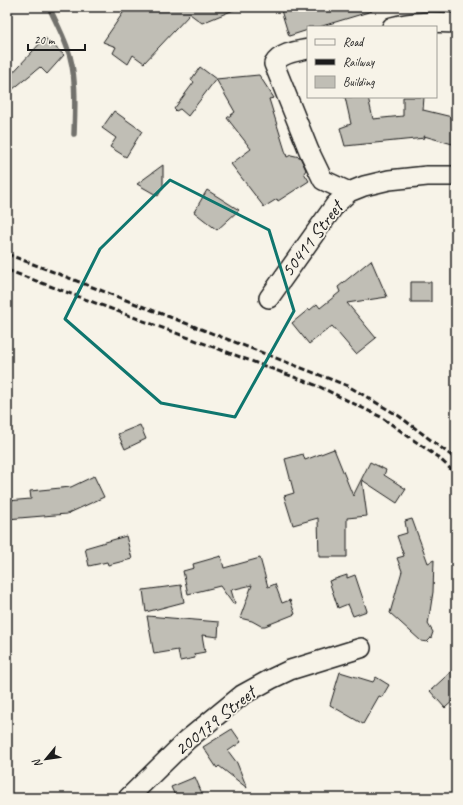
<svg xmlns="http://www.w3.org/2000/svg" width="463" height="805" viewBox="0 0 463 805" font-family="Caveat,sans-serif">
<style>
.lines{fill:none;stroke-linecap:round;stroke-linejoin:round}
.stream{stroke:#72716c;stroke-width:5.5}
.building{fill:#c0beb5;stroke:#1c1c1c}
.street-casing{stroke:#1c1c1c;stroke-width:22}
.street{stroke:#f7f3e8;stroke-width:19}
.rail{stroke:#1c1c1c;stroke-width:3;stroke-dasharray:6 3;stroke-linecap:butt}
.marked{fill:none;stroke:#0f766e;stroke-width:3;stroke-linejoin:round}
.labels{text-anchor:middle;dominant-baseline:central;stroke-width:3.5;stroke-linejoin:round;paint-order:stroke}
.street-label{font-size:19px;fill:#1c1c1c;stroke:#f7f3e8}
</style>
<rect width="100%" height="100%" fill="#f7f3e8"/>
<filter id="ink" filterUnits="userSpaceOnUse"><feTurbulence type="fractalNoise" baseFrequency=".025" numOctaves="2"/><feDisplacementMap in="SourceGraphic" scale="8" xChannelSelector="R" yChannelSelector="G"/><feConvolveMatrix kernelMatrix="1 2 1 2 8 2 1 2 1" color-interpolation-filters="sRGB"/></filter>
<g filter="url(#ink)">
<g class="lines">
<!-- stream -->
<path class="stream" d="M 49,7 C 55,20 62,33 67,47 C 77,73 75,107 74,134
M 7,10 L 8,7"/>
</g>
<!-- building -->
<path class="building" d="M 127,7 L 241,7 L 202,23 L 190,14 L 144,63 L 133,55 L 128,64 L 113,53 L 116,47 L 103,42 Z
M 280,7 L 372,7 L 372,11 L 319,27 L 308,27 L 308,30 L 289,36 Z
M 45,38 L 64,55 L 47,74 L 40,67 L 7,94 L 7,79 Z
M 200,67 L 216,79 L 188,116 L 180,109 L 176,111 L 174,109 L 194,82 L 191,80 Z
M 259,75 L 274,98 L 269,99 L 287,157 L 291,155 L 300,157 L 306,170 L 304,173 L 309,181 L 278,201 L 277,199 L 264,207 L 231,164 L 251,149 L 227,118 L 235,112 L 216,79 Z
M 345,97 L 368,97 L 373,119 L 403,116 L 403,97 L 424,97 L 423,110 L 456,118 L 456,145 L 424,136 L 425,138 L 345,146 L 340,128 L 351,124 Z
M 114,111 L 142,131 L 126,157 L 110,147 L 116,138 L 102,128 Z
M 163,165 L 163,187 L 158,196 L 137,184 Z
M 207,190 L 239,210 L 217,230 L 194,212 Z
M 371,260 L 387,297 L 347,303 L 376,338 L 356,354 L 332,326 L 309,344 L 292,323 L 309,309 L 310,310 L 317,304 L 320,308 L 340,292 L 338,287 Z
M 411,282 L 431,282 L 431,302 L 411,302 Z
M 140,425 L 146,439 L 125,449 L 118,434 Z
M 334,449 L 353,496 L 370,462 L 386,470 L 384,475 L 406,489 L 397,503 L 362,480 L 367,516 L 347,518 L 347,557 L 319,557 L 318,518 L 293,525 L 284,496 L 294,493 L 285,459 L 303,454 L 305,460 Z
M 94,476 L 104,497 L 67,514 L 7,519 L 7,501 L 31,499 L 30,491 L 71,487 Z
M 412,519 L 428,563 L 434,560 L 433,592 L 428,624 L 433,632 L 431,638 L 427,642 L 421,641 L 390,613 L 402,571 L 397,558 L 404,556 L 397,536 L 407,533 L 405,521 Z
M 126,536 L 132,559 L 108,565 L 107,562 L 89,566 L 85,548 Z
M 221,556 L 224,568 L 260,558 L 268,587 L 275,584 L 282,603 L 290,600 L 295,614 L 265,626 L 261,626 L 252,621 L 240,618 L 252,585 L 231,590 L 235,603 L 233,604 L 220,586 L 188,594 L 183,571 L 194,568 L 193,564 Z
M 347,575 L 347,578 L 355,575 L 367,611 L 353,616 L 348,604 L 338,608 L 329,581 Z
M 181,585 L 184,602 L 146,612 L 143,590 Z
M 147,616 L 219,622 L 218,637 L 202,635 L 205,652 L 194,654 L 195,658 L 180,661 L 178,650 L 154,654 Z
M 456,667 L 456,698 L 445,708 L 430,691 Z
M 340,672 L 373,682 L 376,677 L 389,685 L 382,697 L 379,696 L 363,724 L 330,705 Z
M 232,729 L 241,742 L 228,751 L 237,763 L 247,788 L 219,766 L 217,768 L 203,747 Z
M 195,777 L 204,798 L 176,798 L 171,787 Z"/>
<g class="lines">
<defs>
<path id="street" d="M 392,27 C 413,21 434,22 456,23
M 308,49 C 297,51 280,53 274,64 L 309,151 L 323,180 L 349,192
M 269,298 L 335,205 L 349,192 L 364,186 L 389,180 L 427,176 L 456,176
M 128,798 L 187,740 L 242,695 L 271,679 L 290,670 L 361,648"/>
</defs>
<!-- street casing -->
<use href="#street" class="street-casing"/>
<!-- street -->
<use href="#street" class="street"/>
<!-- rail -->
<path class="rail" d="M 7,254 L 348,386 L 399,416 L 456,459
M 7,270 L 318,386 L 381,417 L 439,458 L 456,474"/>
</g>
</g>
<!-- marked area -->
<path class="marked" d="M 170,180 L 269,230 L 294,311 L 235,417 L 161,403 L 65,319 L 100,249 Z"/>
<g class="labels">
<!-- street labels -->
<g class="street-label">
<text transform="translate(312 239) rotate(-53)">50411 Street</text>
<text transform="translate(215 721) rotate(-39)">200179 Street</text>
</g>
</g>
<!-- margin -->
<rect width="463" height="805" fill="none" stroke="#f7f3e8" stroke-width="24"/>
<rect x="12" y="12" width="439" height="781" fill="none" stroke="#1c1c1c" stroke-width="1.5" filter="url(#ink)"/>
<!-- legend -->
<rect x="307" y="26" width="130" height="72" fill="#f7f3e8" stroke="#9f9d96"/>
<rect x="315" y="39" width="20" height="6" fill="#f7f3e8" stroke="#9f9d96"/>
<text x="343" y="46" font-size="12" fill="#1c1c1c">Road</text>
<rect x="315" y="59" width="20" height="6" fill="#1c1c1c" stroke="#9f9d96"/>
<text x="343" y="66" font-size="12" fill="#1c1c1c">Railway</text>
<rect x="315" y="76" width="20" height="12" fill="#c0beb5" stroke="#9f9d96"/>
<text x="343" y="86" font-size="12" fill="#1c1c1c">Building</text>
<!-- north arrow -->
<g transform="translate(46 759) rotate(241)" stroke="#f7f3e8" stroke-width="3" paint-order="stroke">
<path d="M0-3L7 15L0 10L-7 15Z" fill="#1c1c1c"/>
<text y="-6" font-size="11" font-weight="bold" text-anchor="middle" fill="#1c1c1c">N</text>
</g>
<!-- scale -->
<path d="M28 44v6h57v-6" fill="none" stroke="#1c1c1c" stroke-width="2"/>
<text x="34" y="44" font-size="12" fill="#1c1c1c" stroke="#f7f3e8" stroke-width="3" paint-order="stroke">20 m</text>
</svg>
